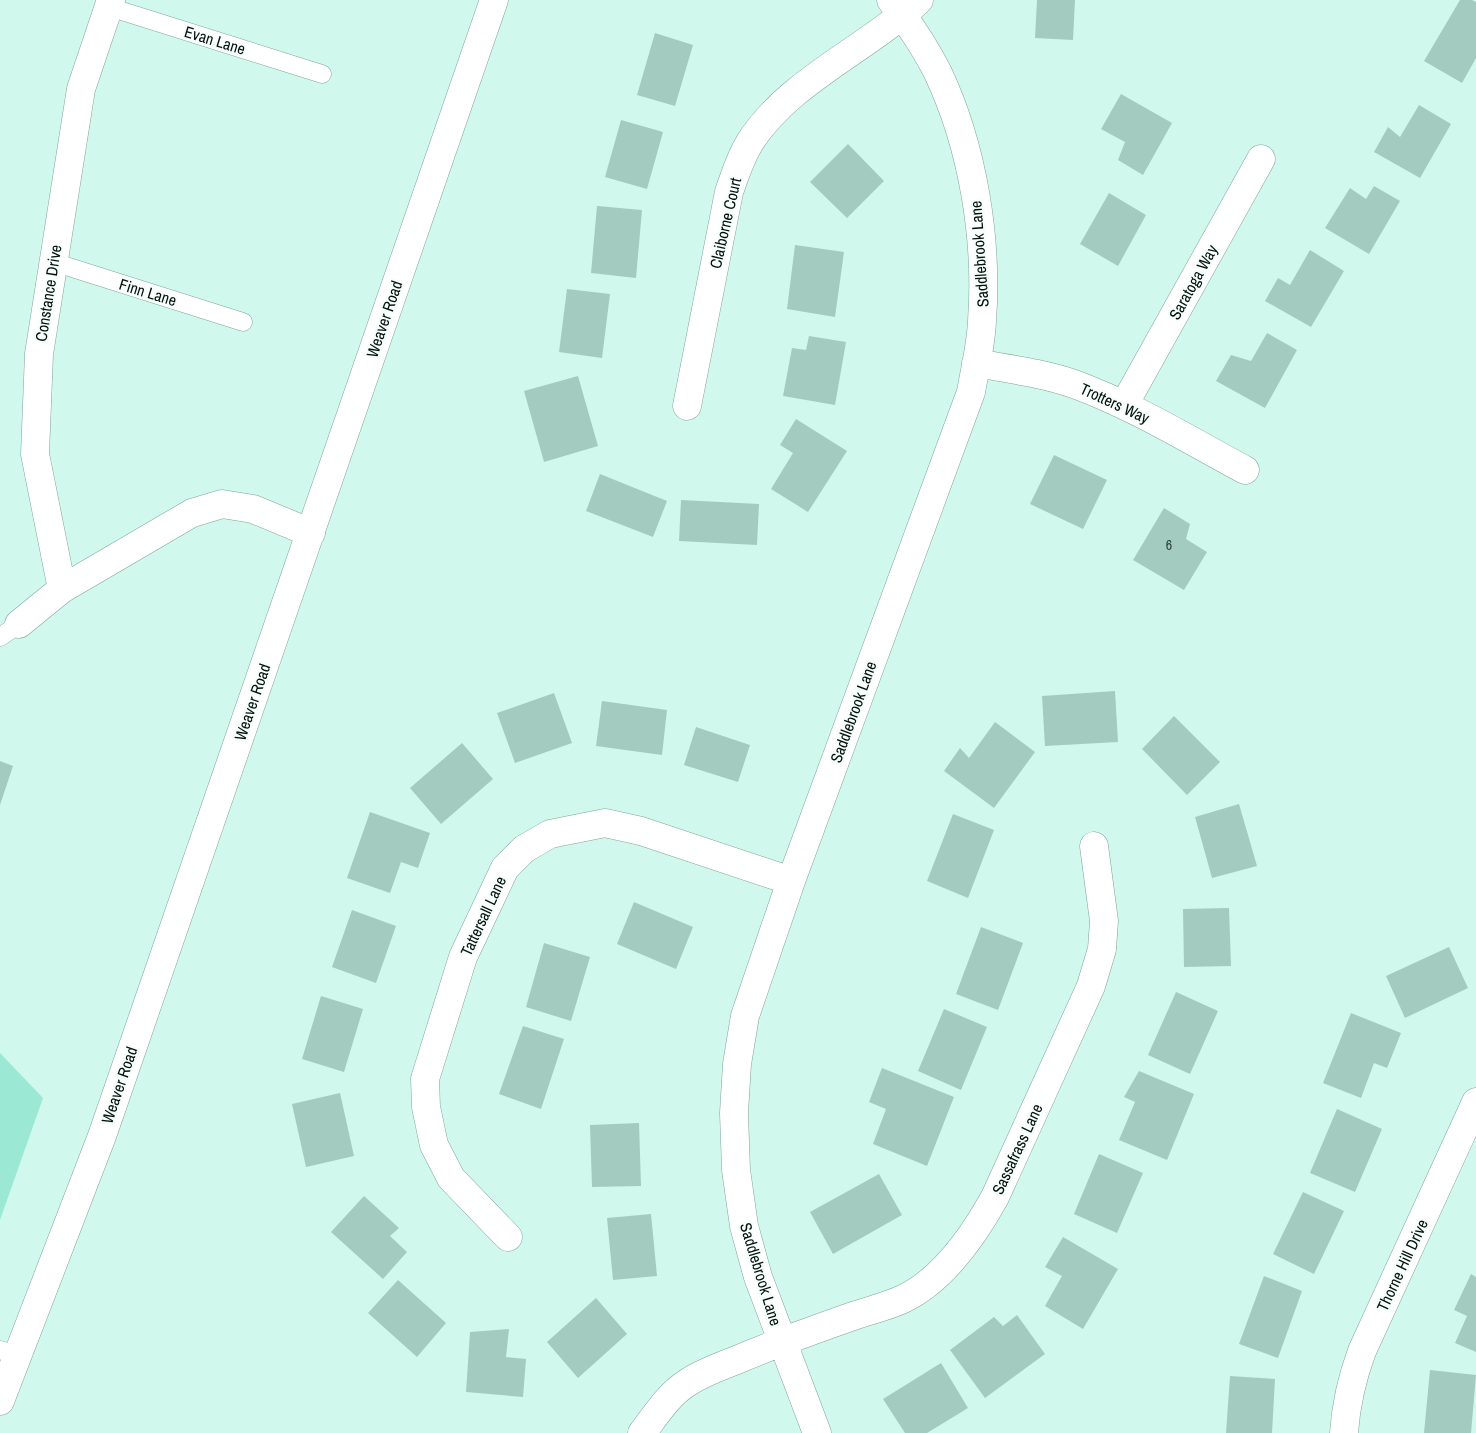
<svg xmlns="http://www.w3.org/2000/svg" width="1476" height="1433" viewBox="0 0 1476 1433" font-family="'Archivo Narrow',sans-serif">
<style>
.green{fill:#9be9d4}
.building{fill:#a4cbbf}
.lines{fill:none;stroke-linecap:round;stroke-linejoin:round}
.lane-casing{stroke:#7fa59a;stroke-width:19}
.street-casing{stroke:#7fa59a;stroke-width:29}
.secondary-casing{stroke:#7fa59a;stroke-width:29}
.lane{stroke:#fff;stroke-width:18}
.street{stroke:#fff;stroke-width:28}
.secondary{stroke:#fff;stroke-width:28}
.labels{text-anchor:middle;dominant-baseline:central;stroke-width:5;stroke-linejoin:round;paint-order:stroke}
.number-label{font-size:14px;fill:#2c403a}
.street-label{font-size:16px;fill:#04110e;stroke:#f6fdfb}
</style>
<rect width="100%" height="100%" fill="#d1f8ed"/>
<!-- green -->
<path class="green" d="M 0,1053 L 43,1098 L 0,1220 Z"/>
<!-- building -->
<path class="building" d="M 1037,0 L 1075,0 L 1073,40 L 1035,38 Z
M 1460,0 L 1472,0 L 1476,2 L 1476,58 L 1462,83 L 1424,61 Z
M 655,33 L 693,45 L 675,106 L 637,95 Z
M 1121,94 L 1172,123 L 1143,175 L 1118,160 L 1125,142 L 1101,129 Z
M 1419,105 L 1451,124 L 1420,178 L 1374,152 L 1388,127 L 1400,137 Z
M 621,120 L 663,132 L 647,189 L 605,177 Z
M 848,144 L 884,181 L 847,218 L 810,182 Z
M 1374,186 L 1400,201 L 1369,254 L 1325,228 L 1350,188 L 1366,199 Z
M 1109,193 L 1146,215 L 1118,266 L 1080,244 Z
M 597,206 L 642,210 L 636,278 L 591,273 Z
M 795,245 L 844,252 L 835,317 L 787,309 Z
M 1310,250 L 1344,271 L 1311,327 L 1265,301 L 1278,278 L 1290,285 Z
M 567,289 L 610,294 L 602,358 L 559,352 Z
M 1267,333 L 1297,350 L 1265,408 L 1216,381 L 1231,355 L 1251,361 Z
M 809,336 L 846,342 L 835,405 L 783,396 L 792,348 L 806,350 Z
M 578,376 L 598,446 L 544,462 L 524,391 Z
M 796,419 L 847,451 L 808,512 L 771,489 L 793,453 L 780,445 Z
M 1054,455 L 1107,480 L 1083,529 L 1030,504 Z
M 600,474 L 667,501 L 653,537 L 586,511 Z
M 681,500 L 759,504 L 757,545 L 679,541 Z
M 1164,508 L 1190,524 L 1186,539 L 1207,552 L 1184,590 L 1133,560 Z
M 1115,691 L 1118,742 L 1045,746 L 1042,696 Z
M 554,693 L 572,743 L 515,763 L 497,713 Z
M 602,701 L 667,710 L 662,755 L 596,746 Z
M 1174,716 L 1220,762 L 1187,795 L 1142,749 Z
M 995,722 L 1035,752 L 994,808 L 944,771 L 960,748 L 969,758 Z
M 696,727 L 750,745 L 738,782 L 684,765 Z
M 462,743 L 493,779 L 441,824 L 410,788 Z
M 0,761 L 13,766 L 0,805 Z
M 1239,804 L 1257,866 L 1212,878 L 1195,817 Z
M 370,812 L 430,833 L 418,868 L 401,862 L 390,893 L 347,878 Z
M 953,814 L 994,830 L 968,898 L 927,881 Z
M 634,902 L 693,927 L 676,969 L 617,944 Z
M 1229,908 L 1231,966 L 1184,967 L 1183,909 Z
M 352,910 L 396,926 L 376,983 L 332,967 Z
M 981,927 L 1023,943 L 998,1010 L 956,994 Z
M 544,943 L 590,957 L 571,1021 L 526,1007 Z
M 1449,947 L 1468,988 L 1405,1018 L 1386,976 Z
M 1176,992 L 1218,1011 L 1190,1074 L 1148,1055 Z
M 321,996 L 363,1009 L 344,1072 L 302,1059 Z
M 944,1009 L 987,1027 L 961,1090 L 918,1071 Z
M 1351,1013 L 1401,1033 L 1387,1068 L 1374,1063 L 1361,1098 L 1323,1083 Z
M 523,1026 L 564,1039 L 541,1109 L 499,1094 Z
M 882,1068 L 954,1097 L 927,1166 L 873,1144 L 886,1109 L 869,1102 Z
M 1139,1071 L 1194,1094 L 1167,1160 L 1119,1140 L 1135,1102 L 1124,1097 Z
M 340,1093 L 354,1156 L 306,1167 L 292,1104 Z
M 1337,1109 L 1382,1129 L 1355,1192 L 1310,1173 Z
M 639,1123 L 641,1186 L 592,1187 L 590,1125 Z
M 1099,1154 L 1143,1173 L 1117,1233 L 1074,1214 Z
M 879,1174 L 902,1215 L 833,1254 L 810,1212 Z
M 1303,1192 L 1344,1211 L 1314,1274 L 1273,1254 Z
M 364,1196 L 399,1228 L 390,1236 L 407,1252 L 383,1279 L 331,1232 Z
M 651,1214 L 657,1276 L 613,1280 L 607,1218 Z
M 1063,1237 L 1118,1269 L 1083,1329 L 1045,1306 L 1062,1276 L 1045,1267 Z
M 1471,1274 L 1476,1277 L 1476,1352 L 1455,1343 L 1467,1316 L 1454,1310 Z
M 1264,1276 L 1302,1291 L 1278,1358 L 1239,1344 Z
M 398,1280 L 446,1323 L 417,1357 L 368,1313 Z
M 596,1298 L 627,1334 L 578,1378 L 547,1342 Z
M 1017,1315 L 1045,1354 L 985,1398 L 950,1350 L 994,1317 L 1003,1326 Z
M 509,1329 L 506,1357 L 526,1359 L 523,1397 L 466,1392 L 470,1332 Z
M 941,1363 L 968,1408 L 927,1433 L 905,1433 L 883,1399 Z
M 1430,1370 L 1476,1375 L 1471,1433 L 1424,1433 Z
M 1230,1376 L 1275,1379 L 1272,1433 L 1226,1433 Z"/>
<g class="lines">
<defs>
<path id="lane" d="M 109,7 L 322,74
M 53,262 L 243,322
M 0,637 L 19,624
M 0,1350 L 17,1355"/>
<path id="street" d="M 976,363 C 1009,369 1042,373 1074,384 C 1134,406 1189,440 1245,470
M 1124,405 L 1261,159
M 687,406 L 729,192 C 735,175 740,158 750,142 C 789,81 866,50 919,0
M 62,589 L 35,454 L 39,354 L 81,89 L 111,0
M 19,624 L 62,589 L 192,513 L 222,504 L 253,509 L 311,533
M 508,1237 L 451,1178 L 434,1145 L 426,1107 L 425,1079 L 463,957 L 505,868 L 524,849 L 550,834 L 605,823 L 641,831 L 791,881
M 642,1433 C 656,1415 668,1395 687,1383 C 703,1372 722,1366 739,1359 C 777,1343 816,1329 856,1315 C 871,1310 888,1306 903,1299 C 943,1280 974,1235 995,1197 L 1091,986 L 1102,949 L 1104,921 L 1094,846
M 817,1433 L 758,1277 L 744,1226 L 736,1170 L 734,1113 L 737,1064 L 745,1016 L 791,881 L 971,392 C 975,369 981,345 982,321 C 988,240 973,147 938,73 C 926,49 907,21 891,0
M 1344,1433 C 1346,1404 1352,1378 1362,1351 L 1476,1102"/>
<path id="secondary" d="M 0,1401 L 102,1136 L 494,0"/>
</defs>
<!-- lane casing -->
<use href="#lane" class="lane-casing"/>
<!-- street casing -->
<use href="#street" class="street-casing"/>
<!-- secondary casing -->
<use href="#secondary" class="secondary-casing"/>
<!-- lane -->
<use href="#lane" class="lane"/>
<!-- street -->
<use href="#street" class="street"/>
<!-- secondary -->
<use href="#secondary" class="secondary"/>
</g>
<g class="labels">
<!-- number labels -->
<g class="number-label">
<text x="1169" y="545">6</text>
</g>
<!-- street labels -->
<g class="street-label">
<text transform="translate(215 40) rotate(17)">Evan Lane</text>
<text transform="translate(725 223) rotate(-77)">Claiborne Court</text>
<text transform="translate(979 254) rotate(-94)">Saddlebrook Lane</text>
<text transform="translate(1193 282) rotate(-61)">Saratoga Way</text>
<text transform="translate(148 292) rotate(17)">Finn Lane</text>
<text transform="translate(48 293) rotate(-81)">Constance Drive</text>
<text transform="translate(384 319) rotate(-71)">Weaver Road</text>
<text transform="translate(1115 403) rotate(25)">Trotters Way</text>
<text transform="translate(252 702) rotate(-71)">Weaver Road</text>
<text transform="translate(853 712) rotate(-70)">Saddlebrook Lane</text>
<text transform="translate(483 916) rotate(-65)">Tattersall Lane</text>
<text transform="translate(119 1085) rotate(-71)">Weaver Road</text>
<text transform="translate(1017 1149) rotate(-65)">Sassafrass Lane</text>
<text transform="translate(1402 1265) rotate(-65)">Thorne Hill Drive</text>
<text transform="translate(761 1274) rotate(73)">Saddlebrook Lane</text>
</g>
</g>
</svg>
